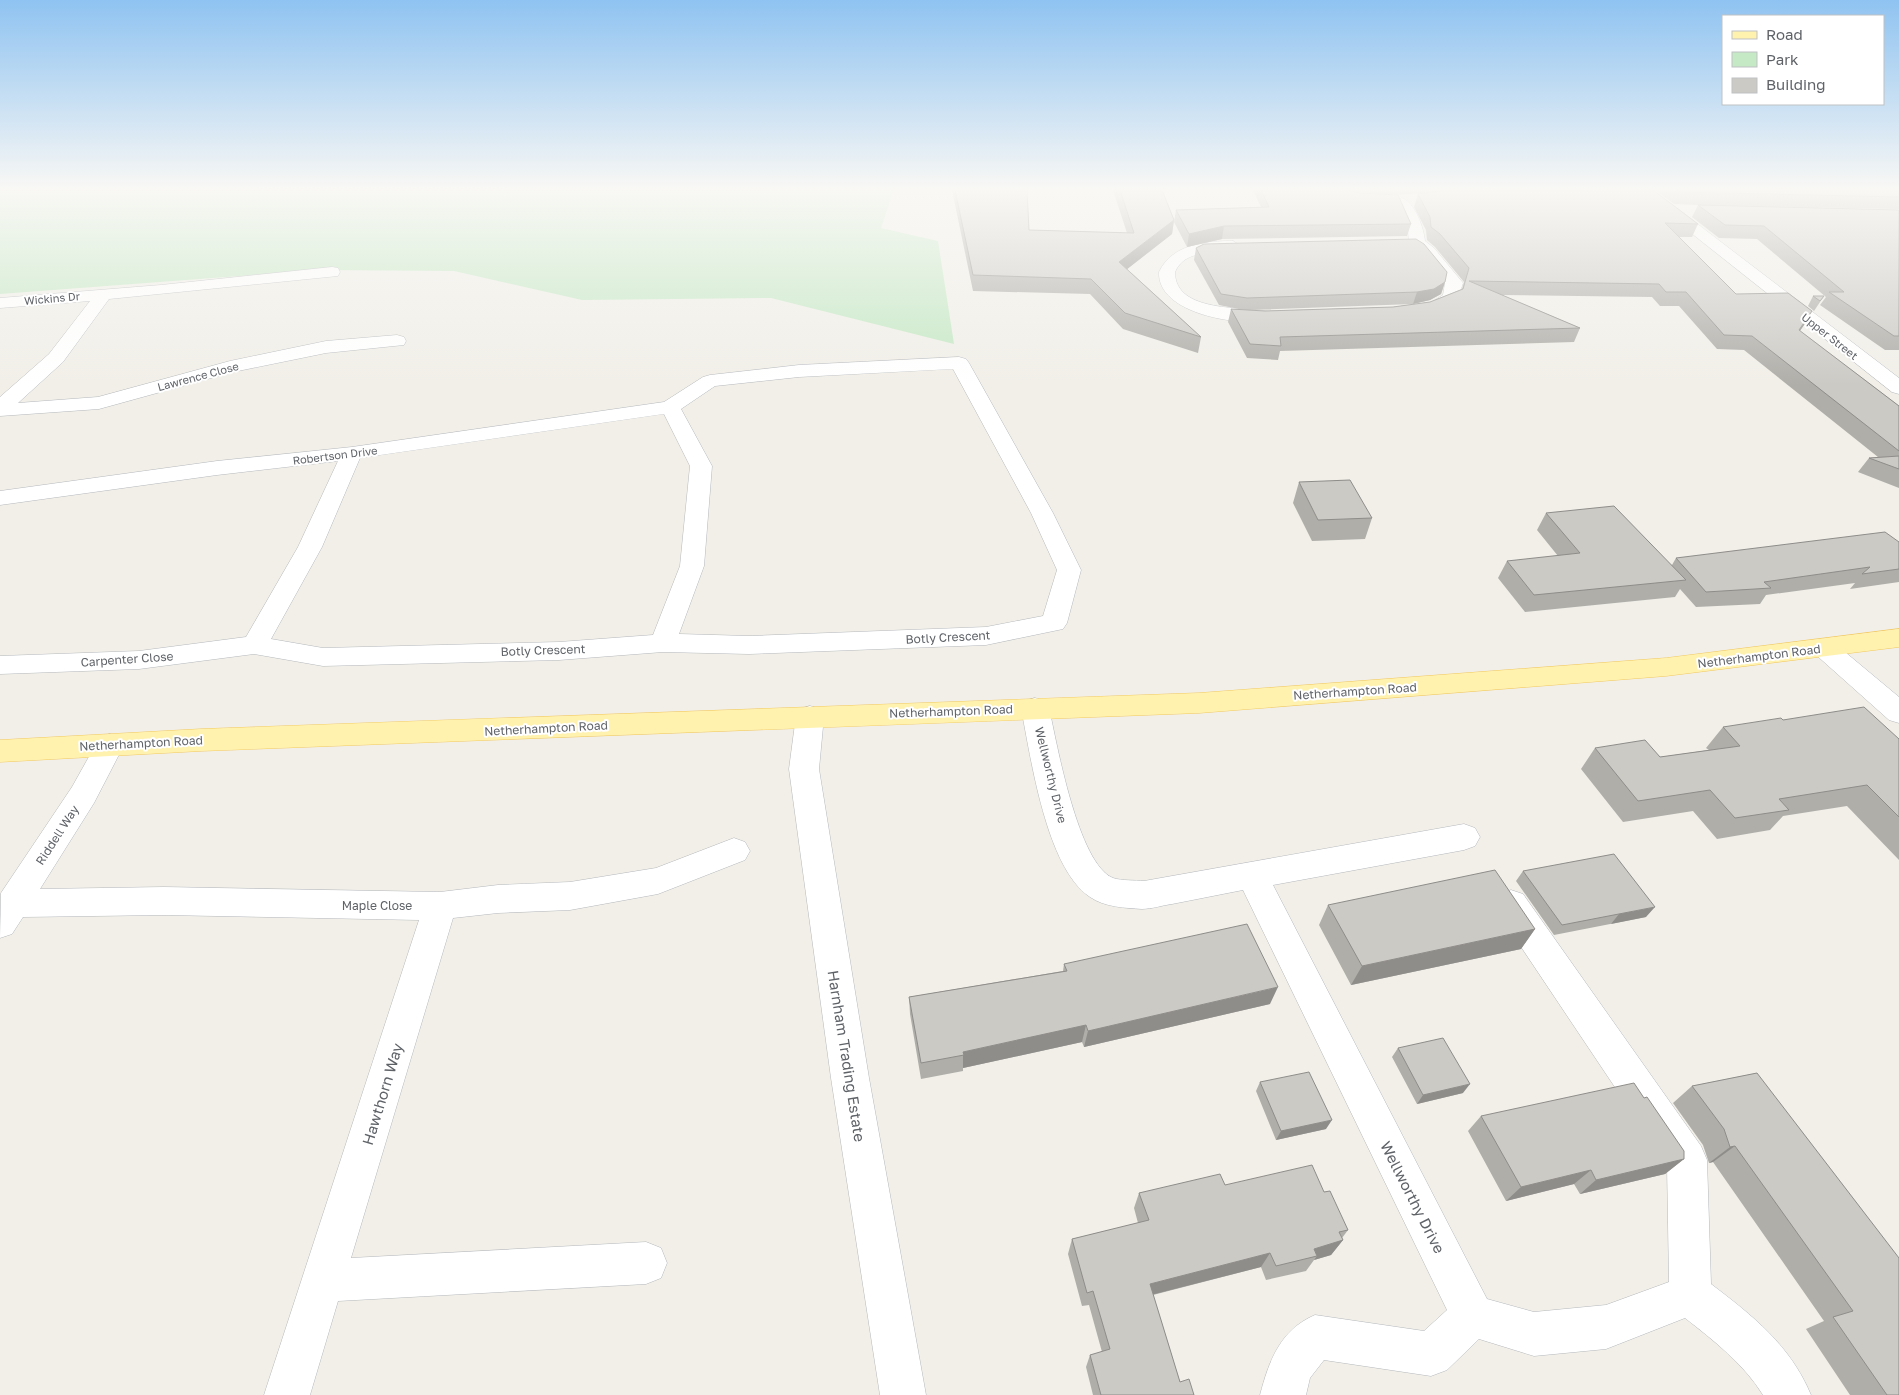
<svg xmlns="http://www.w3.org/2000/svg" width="1899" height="1395" viewBox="0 0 1899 1395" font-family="'Golos Text',sans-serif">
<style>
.green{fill:#c5e8c5}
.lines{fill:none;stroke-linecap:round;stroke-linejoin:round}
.minor-casing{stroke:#b5b8bc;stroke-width:1}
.major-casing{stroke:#f2c960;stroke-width:1}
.minor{fill:#fff;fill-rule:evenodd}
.major{fill:#fff2af;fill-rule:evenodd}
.wall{fill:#afaea9}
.shaded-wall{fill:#8f8d8a}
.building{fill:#cccac5;stroke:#8f8d8a}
.labels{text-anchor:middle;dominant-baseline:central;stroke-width:4;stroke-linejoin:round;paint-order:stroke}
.far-street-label{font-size:11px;fill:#5f6368;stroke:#fff}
.street-label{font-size:12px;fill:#5f6368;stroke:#fff}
.near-street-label{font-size:15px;fill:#5f6368;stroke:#fff}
</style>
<rect width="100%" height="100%" fill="#f1efe8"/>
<!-- green -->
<path class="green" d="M 0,190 L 894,190 L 881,228 L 938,241 L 954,344 L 771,298 L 582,300 L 454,271 L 318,270 L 0,294 Z"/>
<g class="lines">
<defs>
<path id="minor" d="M 1637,190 L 1653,190 L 1899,378 L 1899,394 L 1892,392 Z
M 1402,198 C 1415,202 1424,229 1425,241 L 1434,248 L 1463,283 L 1457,301 C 1445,309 1430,317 1415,313 L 1412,309 L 1415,305 L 1432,302 L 1443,295 L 1445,283 L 1422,254 L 1409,243 L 1408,231 L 1394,203 Z
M 1233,241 L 1241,246 L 1239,249 C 1218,255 1186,247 1175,272 C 1175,314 1246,306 1271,312 L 1274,316 L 1271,320 C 1240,327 1157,314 1159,272 C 1172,244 1206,241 1233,241 Z
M 332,267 L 338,268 L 340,272 L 338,276 L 109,299 L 63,362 L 18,403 L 98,397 L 230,361 L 326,341 L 397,335 L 404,337 L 406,341 L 404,345 L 326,353 L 233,372 L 99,409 L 0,416 L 0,397 L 49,354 L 90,301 L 0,308 L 0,298 L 161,285 Z
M 959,357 L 966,359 L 969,363 L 1053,513 L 1081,570 L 1067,623 L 1063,629 L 986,645 L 749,654 L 663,652 L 559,660 L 323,666 L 254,654 L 139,669 L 0,674 L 0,656 L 139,651 L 246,637 L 298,547 L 338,461 L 217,475 L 0,505 L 0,491 L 217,461 L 352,447 L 664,402 L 703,377 L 710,375 L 799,365 ZM 953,369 L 1031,513 L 1057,570 L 1043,616 L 986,627 L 749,636 L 679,634 L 704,566 L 712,466 L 681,409 L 715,386 L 799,377 ZM 664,414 L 690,466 L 680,566 L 653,635 L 559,642 L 323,648 L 271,639 L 322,547 L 360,458 Z
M 1824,639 L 1833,642 L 1899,697 L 1899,723 L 1889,720 L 1815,654 L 1811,648 L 1815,642 Z
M 1035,698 L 1045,701 L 1049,708 C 1057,744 1078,864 1113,878 C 1122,881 1135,880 1144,881 L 1464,824 L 1475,828 L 1480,837 L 1475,846 L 1464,850 L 1273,885 L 1487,1299 L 1534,1312 L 1606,1305 L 1669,1282 L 1667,1165 L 1499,914 L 1495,904 L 1499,894 L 1511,890 L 1523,894 L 1701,1146 L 1707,1160 L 1711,1284 C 1753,1316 1790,1345 1811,1395 L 1763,1395 C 1744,1364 1713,1340 1685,1318 L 1606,1349 L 1534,1356 L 1479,1339 L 1447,1370 L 1431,1376 L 1324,1360 L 1310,1378 L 1306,1395 L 1260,1395 C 1269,1361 1280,1330 1315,1315 L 1424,1331 L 1447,1310 L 1243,890 C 1219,895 1196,899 1172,904 C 1163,905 1152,909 1142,909 C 1126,908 1104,907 1090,897 C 1046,868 1031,758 1021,708 L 1025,701 Z
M 810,706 L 820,709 L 824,716 L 819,769 L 869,1078 L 926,1395 L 880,1395 L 831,1078 L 789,769 L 796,716 L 800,709 Z
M 110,734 L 120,737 L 124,745 L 94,803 L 40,889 L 164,887 L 440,892 L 498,885 L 570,882 L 656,868 L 734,838 L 745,842 L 750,851 L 745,860 L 658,894 L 570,910 L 498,913 L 453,918 L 351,1258 L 646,1242 L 661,1248 L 667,1263 L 661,1278 L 646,1284 L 338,1301 L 310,1395 L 264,1395 L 419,920 L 164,915 L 23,917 L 12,934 L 0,938 L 1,893 L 72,787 L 100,737 Z"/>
<path id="major" d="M 1899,629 L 1899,647 L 1666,676 L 1199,713 L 201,751 L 0,762 L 0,740 L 201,729 L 1199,693 L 1666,658 Z"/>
</defs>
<!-- minor casing -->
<use href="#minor" class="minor-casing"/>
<!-- major casing -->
<use href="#major" class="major-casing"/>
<!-- minor -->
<use href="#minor" class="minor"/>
<!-- major -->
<use href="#major" class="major"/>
</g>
<!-- wall -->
<path class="wall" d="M 952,190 L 1027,190 L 1029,230 L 1127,233 L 1113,190 L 1162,190 L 1174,220 L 1172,234 L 1127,269 L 1201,337 L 1198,353 L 1123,329 L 1090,294 L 973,291 Z
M 1253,190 L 1566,190 L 1501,191 L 1698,224 L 1692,237 L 1678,237 L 1736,294 L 1804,325 L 1800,331 L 1899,406 L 1899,488 L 1858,472 L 1869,458 L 1878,457 L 1744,350 L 1717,349 L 1679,306 L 1660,306 L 1652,297 L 1502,295 L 1580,328 L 1574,342 L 1280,351 L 1278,360 L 1247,358 L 1228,322 L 1231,309 L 1239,309 L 1219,305 L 1194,260 L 1196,248 L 1445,282 L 1441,294 L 1430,300 L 1413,304 L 1250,310 L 1265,311 L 1393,307 L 1430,302 L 1462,289 L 1464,282 L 1435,247 L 1427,240 L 1426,230 L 1414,207 L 1418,194 L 1432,192 L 1396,195 L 1351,191 L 1411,224 L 1407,236 L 1222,239 L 1187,247 L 1174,222 L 1176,210 L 1261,207 Z
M 1655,190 L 1899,190 L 1899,209 L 1711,205 L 1899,210 L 1899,350 L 1885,350 L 1820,305 L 1826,297 L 1757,239 L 1719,238 L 1692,217 L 1698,205 L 1674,204 Z
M 1813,296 L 1824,296 L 1814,311 L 1808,306 Z
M 1299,482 L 1372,518 L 1365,539 L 1312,541 L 1293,503 Z
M 1546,513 L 1672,565 L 1676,558 L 1899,542 L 1899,582 L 1850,589 L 1855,583 L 1766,595 L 1760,604 L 1696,607 L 1680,589 L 1675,597 L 1525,612 L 1498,578 L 1507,561 L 1558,556 L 1537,530 Z
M 1783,720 L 1899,739 L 1899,860 L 1847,806 L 1783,816 L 1770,830 L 1717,839 L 1693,811 L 1623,822 L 1581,769 L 1595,748 L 1660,757 L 1709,750 L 1706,748 L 1723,727 Z
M 1523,871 L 1646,917 L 1554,935 L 1516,881 Z
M 1328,905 L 1535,929 L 1521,949 L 1351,985 L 1319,925 Z
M 1064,964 L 1270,1004 L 1084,1047 L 1082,1042 L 963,1068 L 963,1071 L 921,1079 L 910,1014 L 909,997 L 1063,971 Z
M 1398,1048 L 1463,1093 L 1417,1104 L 1392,1057 Z
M 1757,1073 L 1899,1395 L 1850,1395 L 1806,1329 L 1824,1321 L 1713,1162 L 1709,1163 L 1703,1145 L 1673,1103 L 1692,1086 Z
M 1260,1082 L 1326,1129 L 1276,1140 L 1256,1091 Z
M 1481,1116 L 1684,1159 L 1665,1174 L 1580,1194 L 1574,1184 L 1506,1201 L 1468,1131 Z
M 1225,1185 L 1324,1192 L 1348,1230 L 1342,1238 L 1343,1240 L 1331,1255 L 1314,1260 L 1306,1271 L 1266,1280 L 1261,1267 L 1153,1295 L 1180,1382 L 1194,1395 L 1093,1395 L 1086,1367 L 1090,1355 L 1102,1352 L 1089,1305 L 1082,1306 L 1068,1254 L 1072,1239 L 1138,1223 L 1134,1208 L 1139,1193 Z"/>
<!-- shaded-wall -->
<path class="shaded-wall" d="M 1174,220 L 1172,234 L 1117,277 L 1119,262 Z
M 1224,226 L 1222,239 L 1187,247 L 1189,234 Z
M 1445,282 L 1441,294 L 1430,300 L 1413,304 L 1417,292 Z
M 1812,311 L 1804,325 L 1790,344 L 1799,330 Z
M 1655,907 L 1646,917 L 1611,924 L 1619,914 Z
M 1535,929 L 1521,949 L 1351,985 L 1362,966 Z
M 1278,987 L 1270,1004 L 1084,1047 L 1088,1031 Z
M 1086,1025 L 1082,1042 L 963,1068 L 963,1052 Z
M 1470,1084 L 1463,1093 L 1417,1104 L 1423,1095 Z
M 1332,1120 L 1326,1129 L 1276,1140 L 1281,1131 Z
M 1735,1146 L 1713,1162 L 1709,1163 L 1730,1147 Z
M 1684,1159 L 1665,1174 L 1580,1194 L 1596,1180 Z
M 1591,1170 L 1574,1184 L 1506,1201 L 1521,1187 Z
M 1343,1240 L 1331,1255 L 1314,1260 L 1317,1256 L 1314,1249 Z
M 1270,1253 L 1261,1267 L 1143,1297 L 1150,1284 Z"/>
<!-- building -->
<path class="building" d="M 955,190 L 1027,190 L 1029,230 L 1134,233 L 1120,190 L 1162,190 L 1174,220 L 1119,262 L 1201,337 L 1125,313 L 1091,279 L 973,275 Z
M 1261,190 L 1347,190 L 1360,193 L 1398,195 L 1411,224 L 1224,226 L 1189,234 L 1176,210 L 1269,207 Z
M 1653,190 L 1698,224 L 1665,223 L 1736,294 L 1788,293 L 1812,311 L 1799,330 L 1899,406 L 1899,451 L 1752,336 L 1724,335 L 1686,292 L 1666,292 L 1659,284 L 1469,281 L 1580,328 L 1280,337 L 1281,346 L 1250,344 L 1231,309 L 1265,311 L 1393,307 L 1430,302 L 1463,289 L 1469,268 L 1440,234 L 1431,227 L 1430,217 L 1418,194 L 1439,191 Z
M 1677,190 L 1899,190 L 1899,197 L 1680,192 Z
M 1698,205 L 1899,210 L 1899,336 L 1894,336 L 1829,292 L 1844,292 L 1764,226 L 1725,225 Z
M 1416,239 L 1424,244 L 1447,272 L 1445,282 L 1434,289 L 1417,292 L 1247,298 L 1221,294 L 1196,248 L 1204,244 Z
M 1813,296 L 1824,296 L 1820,301 Z
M 1899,456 L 1899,469 L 1869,458 Z
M 1350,480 L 1372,518 L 1318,520 L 1299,482 Z
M 1614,506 L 1686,580 L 1534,595 L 1507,561 L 1580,553 L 1546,513 Z
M 1885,532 L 1899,542 L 1899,569 L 1862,574 L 1870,567 L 1764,582 L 1771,588 L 1706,592 L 1676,558 Z
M 1864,707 L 1899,739 L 1899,817 L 1867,785 L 1779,799 L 1789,810 L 1735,818 L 1710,790 L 1638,801 L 1595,748 L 1645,740 L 1660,757 L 1740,746 L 1723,727 L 1781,718 L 1783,720 Z
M 1614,854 L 1655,907 L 1562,925 L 1523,871 Z
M 1495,870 L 1535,929 L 1362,966 L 1328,905 Z
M 1247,924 L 1278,987 L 1088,1031 L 1086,1025 L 963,1052 L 964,1055 L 921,1063 L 909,997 L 1067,971 L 1064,964 Z
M 1443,1038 L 1470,1084 L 1423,1095 L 1398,1048 Z
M 1309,1072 L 1332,1120 L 1281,1131 L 1260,1082 Z
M 1757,1073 L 1899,1258 L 1899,1395 L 1887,1395 L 1833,1317 L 1853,1311 L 1735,1146 L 1730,1147 L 1724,1129 L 1692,1086 Z
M 1634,1083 L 1644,1098 L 1647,1097 L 1684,1151 L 1684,1159 L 1596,1180 L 1591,1170 L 1521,1187 L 1481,1116 Z
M 1312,1165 L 1324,1192 L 1330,1191 L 1348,1230 L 1339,1232 L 1343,1240 L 1314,1249 L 1317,1256 L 1276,1266 L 1270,1253 L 1150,1284 L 1180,1382 L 1189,1379 L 1194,1395 L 1101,1395 L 1090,1355 L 1110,1349 L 1093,1291 L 1087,1293 L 1072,1239 L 1149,1220 L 1139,1193 L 1220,1174 L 1225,1185 Z"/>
<!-- sky -->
<linearGradient id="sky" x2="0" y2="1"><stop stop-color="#8fc3f1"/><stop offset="0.49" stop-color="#f9f8f5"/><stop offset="1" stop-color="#f9f8f5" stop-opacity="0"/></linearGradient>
<rect width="1899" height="385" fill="url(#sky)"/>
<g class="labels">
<!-- far-street labels -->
<g class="far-street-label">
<text transform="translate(52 298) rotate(-5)">Wickins Dr</text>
<text transform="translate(1830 336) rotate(38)">Upper Street</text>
<text transform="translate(198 376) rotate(-15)">Lawrence Close</text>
<text transform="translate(335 455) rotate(-7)">Robertson Drive</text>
</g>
<!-- street labels -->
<g class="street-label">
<text transform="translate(948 637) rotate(-3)">Botly Crescent</text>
<text transform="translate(543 650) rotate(-2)">Botly Crescent</text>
<text transform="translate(1759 656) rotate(-7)">Netherhampton Road</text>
<text transform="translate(127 659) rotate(-4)">Carpenter Close</text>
<text transform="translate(1355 691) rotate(-4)">Netherhampton Road</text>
<text transform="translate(951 711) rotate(-2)">Netherhampton Road</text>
<text transform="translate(546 728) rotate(-3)">Netherhampton Road</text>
<text transform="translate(141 743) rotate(-3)">Netherhampton Road</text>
<text transform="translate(1051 775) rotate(76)">Wellworthy Drive</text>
<text transform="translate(57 835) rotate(-57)">Riddell Way</text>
<text x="377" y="905">Maple Close</text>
</g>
<!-- near-street labels -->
<g class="near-street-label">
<text transform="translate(847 1056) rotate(81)">Harnham Trading Estate</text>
<text transform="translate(382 1094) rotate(-73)">Hawthorn Way</text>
<text transform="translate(1413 1197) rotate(63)">Wellworthy Drive</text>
</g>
</g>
<!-- legend -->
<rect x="1722" y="15" width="162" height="90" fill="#ffffff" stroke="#bfc1c3"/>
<rect x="1732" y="31" width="25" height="8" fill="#fff2af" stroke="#bfc1c3"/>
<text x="1766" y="40" font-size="15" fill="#5f6368">Road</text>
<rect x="1732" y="52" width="25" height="15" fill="#c5e8c5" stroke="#bfc1c3"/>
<text x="1766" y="65" font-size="15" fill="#5f6368">Park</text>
<rect x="1732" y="78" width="25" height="15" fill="#cccac5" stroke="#bfc1c3"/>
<text x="1766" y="90" font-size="15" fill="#5f6368">Building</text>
</svg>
